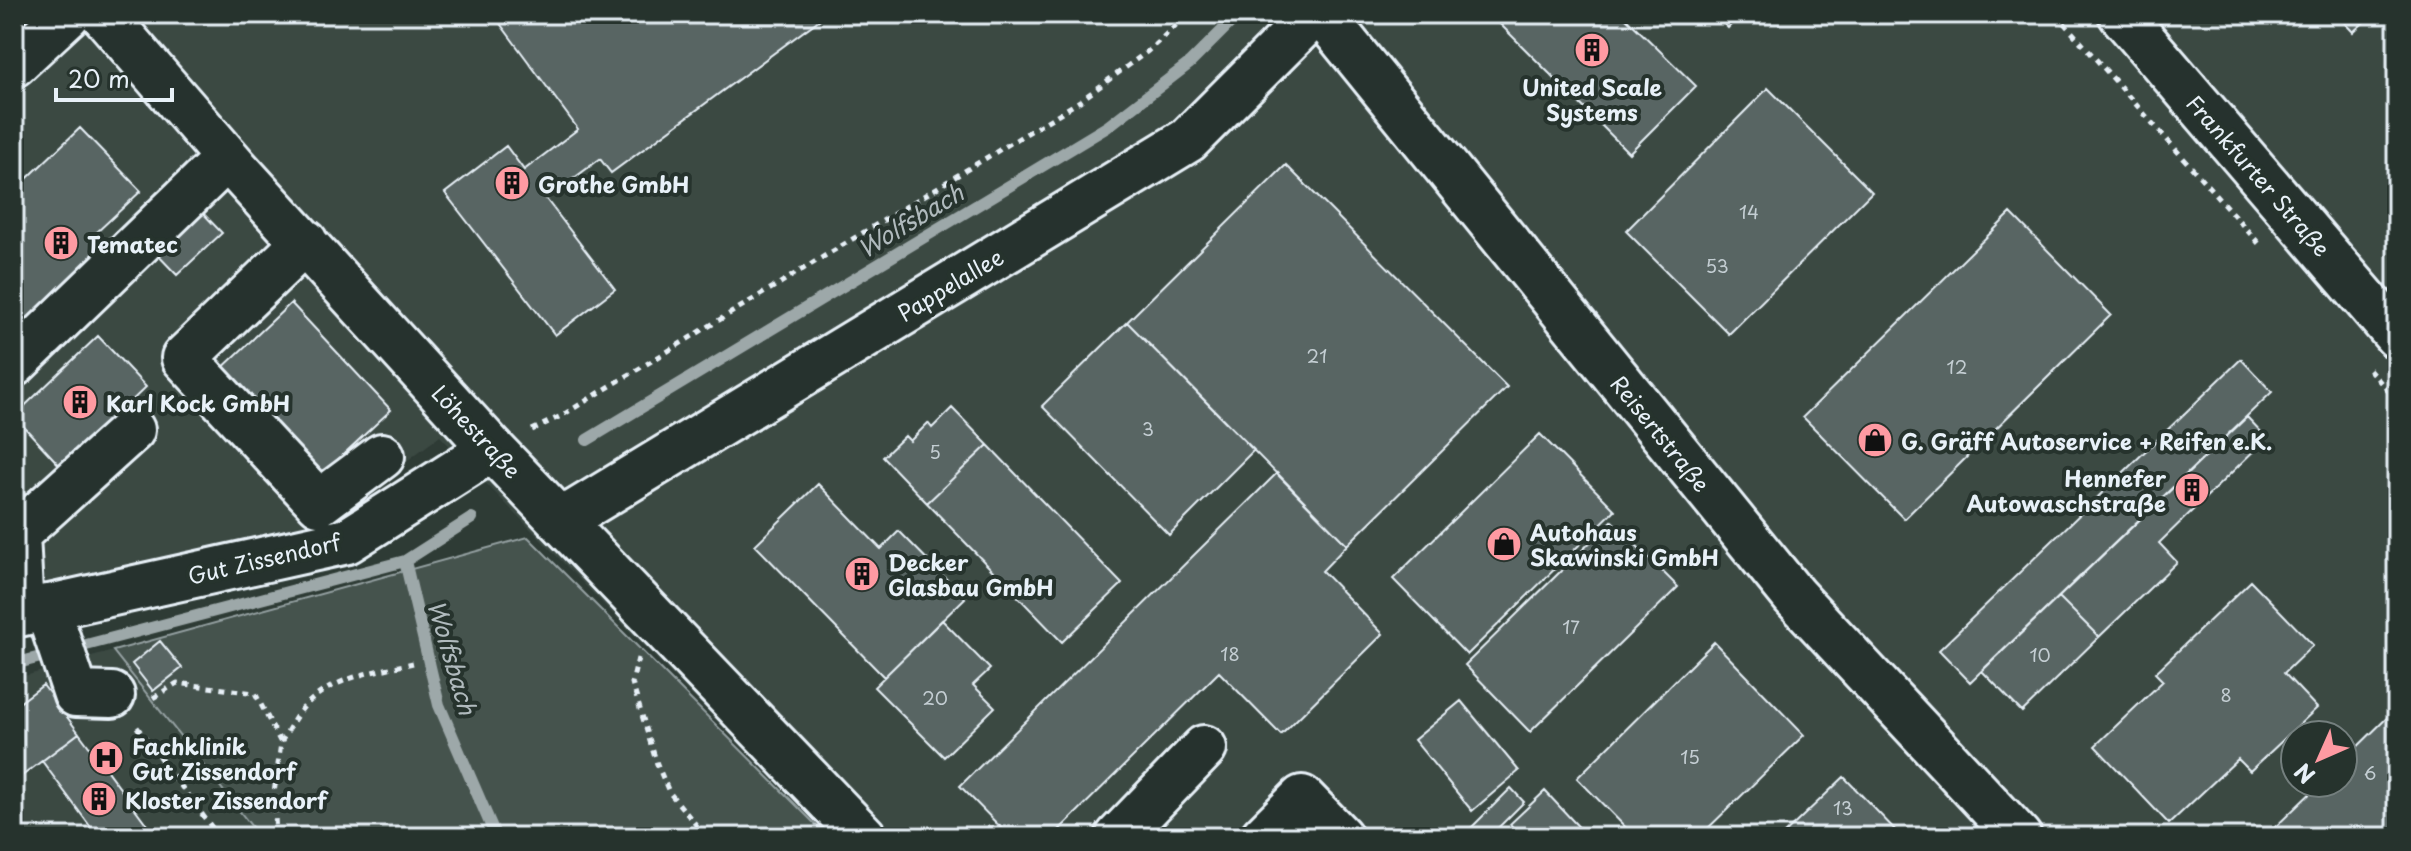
<svg xmlns="http://www.w3.org/2000/svg" width="2411" height="851" viewBox="0 0 2411 851" font-family="'Playpen Sans',sans-serif">
<style>
.built{fill:#3b4843;fill-rule:evenodd}
.green{fill:#45524e;stroke:#96a2a3;stroke-width:2}
.lines{fill:none;stroke-linecap:round;stroke-linejoin:round}
.stream{stroke:#9da8a9;stroke-width:12}
.building{fill:#596563;stroke:#e8f1f8;stroke-width:2}
.minor-casing{stroke:#e8f1f8;stroke-width:50}
.major-casing{stroke:#e8f1f8;stroke-width:50}
.path{stroke:#e8f1f8;stroke-width:5;stroke-dasharray:6 6;stroke-linecap:butt}
.minor{stroke:#26332d;stroke-width:44}
.major{stroke:#26332d;stroke-width:44}
.labels{text-anchor:middle;dominant-baseline:central;stroke-width:8;stroke-linejoin:round;paint-order:stroke}
.number-label{font-size:18px;fill:#c4ced3}
.poi-label{font-size:22px;font-weight:bold;fill:#e8f1f8;stroke:#26332d;text-anchor:start}
.street-label{font-size:22px;fill:#e8f1f8;stroke:#26332d}
.water-label{font-size:24px;font-style:italic;fill:#b0babd;stroke:#26332d}
</style>
<rect width="100%" height="100%" fill="#2e3b35"/>
<filter id="ink" filterUnits="userSpaceOnUse"><feTurbulence type="fractalNoise" baseFrequency=".0125" numOctaves="2"/><feDisplacementMap in="SourceGraphic" scale="16" xChannelSelector="R" yChannelSelector="G"/><feConvolveMatrix kernelMatrix="1 2 1 2 8 2 1 2 1" color-interpolation-filters="sRGB"/></filter>
<g filter="url(#ink)">
<!-- built -->
<path class="built" d="M 14,14 L 2397,14 L 2397,837 L 830,837 L 440,436 L 324,523 L 14,591 ZM 2295,735 L 2343,735 L 2343,783 L 2295,783 Z
M 113,651 L 260,837 L 14,837 L 14,679 Z"/>
<!-- green -->
<path class="green" d="M 528,537 L 828,837 L 260,837 L 113,651 Z"/>
<g class="lines">
<!-- stream -->
<path class="stream" d="M 587,440 L 1107,127 L 1190,63 L 1239,14
M 472,518 L 405,561 L 439,705 L 496,837
M 14,664 L 405,561"/>
</g>
<!-- building -->
<path class="building" d="M 493,14 L 827,14 L 611,173 L 600,159 L 546,199 L 615,289 L 555,335 L 445,193 L 506,146 L 524,170 L 578,129 Z
M 1490,14 L 1622,14 L 1696,86 L 1629,153 Z
M 1714,14 L 1741,14 L 1728,28 Z
M 2336,14 L 2373,14 L 2353,32 Z
M 1768,88 L 1872,192 L 1729,334 L 1626,231 Z
M 80,128 L 141,191 L 97,232 L 117,253 L 14,352 L 14,191 Z
M 1286,165 L 1507,387 L 1347,545 L 1127,322 Z
M 197,207 L 222,233 L 177,275 L 152,249 Z
M 2011,213 L 2111,315 L 1904,519 L 1803,417 Z
M 291,303 L 391,410 L 317,479 L 218,372 Z
M 1127,322 L 1254,450 L 1169,535 L 1042,406 Z
M 98,336 L 146,387 L 62,468 L 14,416 Z
M 2241,359 L 2272,392 L 1970,682 L 1939,650 Z
M 952,408 L 988,445 L 927,503 L 883,457 L 905,436 L 910,441 L 928,423 L 932,428 Z
M 2247,417 L 2267,438 L 2159,543 L 2177,562 L 2099,637 L 2059,597 Z
M 1540,434 L 1615,510 L 1467,655 L 1393,579 Z
M 988,445 L 1122,584 L 1062,642 L 927,503 Z
M 1277,473 L 1347,545 L 1322,571 L 1383,634 L 1281,735 L 1219,672 L 1052,837 L 1010,837 L 960,786 Z
M 818,484 L 881,549 L 899,531 L 965,598 L 884,677 L 755,545 Z
M 1612,521 L 1678,587 L 1530,732 L 1465,665 Z
M 2251,581 L 2313,645 L 2284,673 L 2317,708 L 2250,771 L 2238,759 L 2169,824 L 2095,746 L 2163,681 L 2155,673 Z
M 2059,597 L 2099,637 L 2022,712 L 1982,671 Z
M 942,620 L 990,669 L 973,685 L 995,707 L 944,757 L 874,687 Z
M 160,641 L 182,668 L 153,691 L 132,664 Z
M 1714,642 L 1804,735 L 1699,837 L 1635,837 L 1577,778 Z
M 43,685 L 79,733 L 14,782 L 14,707 Z
M 1461,701 L 1519,771 L 1472,811 L 1414,740 Z
M 2397,708 L 2397,830 L 2390,837 L 2265,837 L 2321,783 L 2343,783 L 2343,761 Z
M 79,733 L 156,837 L 98,837 L 42,761 Z
M 1844,777 L 1902,837 L 1781,837 Z
M 1511,788 L 1524,802 L 1489,837 L 1462,837 Z
M 1545,791 L 1588,837 L 1521,837 L 1510,824 Z"/>
<g class="lines">
<defs>
<path id="minor" d="M 103,14 L 236,168 L 492,449 L 864,837
M 1322,14 L 1794,596 L 2019,837
M 14,64 L 68,14
M 305,242 L 184,358 L 319,503 L 382,456
M 14,364 L 227,158
M 561,521 L 1188,140 L 1314,14
M 47,607 L 76,694 L 112,695
M 21,613 L 17,534 L 132,430
M 14,615 L 347,541 L 492,449
M 1118,837 L 1204,748
M 1263,837 L 1302,798 L 1340,837"/>
<path id="major" d="M 2121,14 L 2397,336"/>
</defs>
<!-- minor casing -->
<use href="#minor" class="minor-casing"/>
<!-- major casing -->
<use href="#major" class="major-casing"/>
<!-- path -->
<path class="path" d="M 2056,14 L 2262,247
M 2369,369 L 2397,401
M 532,430 L 561,416 L 1080,101 L 1148,51 L 1188,14
M 638,658 L 632,683 L 657,764 L 669,792 L 706,837
M 153,698 L 177,683 L 255,693 L 281,743 L 274,793 L 276,837
M 137,727 L 219,837
M 281,742 C 288,731 294,718 302,709 C 331,677 373,672 413,663"/>
<!-- minor -->
<use href="#minor" class="minor"/>
<!-- major -->
<use href="#major" class="major"/>
</g>
</g>
<!-- icons -->
<defs>
<symbol id="building-disc" viewBox="-11 -11 22 22"><circle r="9.5" fill="#ff9aa2" stroke="#26332d"/><path d="M-4-6H4V6H1V3H-1V6H-4ZM-2.5-4.3h1.7v1.8h-1.7ZM.8-4.3h1.7v1.8H.8ZM-2.5-1h1.7V.8h-1.7ZM.8-1h1.7V.8H.8Z" fill="#111"/></symbol>
<symbol id="shop-disc" viewBox="-11 -11 22 22"><circle r="9.5" fill="#ff9aa2" stroke="#26332d"/><path d="M-5-2.5h2.3a2.7 3.5 0 0 1 5.4 0H5L5.5 6h-11ZM-1.5-2.5h3a1.5 2.3 0 0 0-3 0Z" fill="#111"/></symbol>
<symbol id="hospital-disc" viewBox="-11 -11 22 22"><circle r="9.5" fill="#ff9aa2" stroke="#26332d"/><path d="M-5-5h3v3.5h4V-5h3V5h-3V1.5h-4V5h-3Z" fill="#111"/></symbol>
</defs>
<g fill-rule="evenodd">
<use href="#building-disc" x="1572" y="30" width="40" height="40"/>
<use href="#building-disc" x="492" y="163" width="40" height="40"/>
<use href="#building-disc" x="41" y="223" width="40" height="40"/>
<use href="#building-disc" x="60" y="382" width="40" height="40"/>
<use href="#shop-disc" x="1855" y="420" width="40" height="40"/>
<use href="#building-disc" x="2172" y="470" width="40" height="40"/>
<use href="#shop-disc" x="1484" y="524" width="40" height="40"/>
<use href="#building-disc" x="842" y="554" width="40" height="40"/>
<use href="#hospital-disc" x="86" y="738" width="40" height="40"/>
<use href="#building-disc" x="79" y="779" width="40" height="40"/>
</g>
<g class="labels">
<!-- number labels -->
<g class="number-label">
<text x="1749" y="211">14</text>
<text x="1717" y="265">53</text>
<text x="1317" y="355">21</text>
<text x="1957" y="366">12</text>
<text x="1148" y="428">3</text>
<text x="935" y="451">5</text>
<text x="1571" y="626">17</text>
<text x="1230" y="653">18</text>
<text x="2040" y="654">10</text>
<text x="2226" y="694">8</text>
<text x="935" y="697">20</text>
<text x="1690" y="756">15</text>
<text x="2370" y="772">6</text>
<text x="1843" y="807">13</text>
</g>
<!-- poi labels -->
<g class="poi-label">
<text x="1592" y="86" text-anchor="middle">United Scale<tspan x="1592" dy="25">Systems</tspan></text>
<text x="538" y="183">Grothe GmbH</text>
<text x="87" y="243">Tematec</text>
<text x="106" y="402">Karl Kock GmbH</text>
<text x="1901" y="440">G. Gräff Autoservice + Reifen e.K.</text>
<text x="2166" y="477" text-anchor="end">Hennefer<tspan x="2166" dy="25">Autowaschstraße</tspan></text>
<text x="1530" y="531">Autohaus<tspan x="1530" dy="25">Skawinski GmbH</tspan></text>
<text x="888" y="561">Decker<tspan x="888" dy="25">Glasbau GmbH</tspan></text>
<text x="132" y="745">Fachklinik<tspan x="132" dy="25">Gut Zissendorf</tspan></text>
<text x="125" y="799">Kloster Zissendorf</text>
</g>
<!-- street labels -->
<g class="street-label">
<text transform="translate(2259 175) rotate(49)">Frankfurter Straße</text>
<text transform="translate(950 284) rotate(-31)">Pappelallee</text>
<text transform="translate(477 431) rotate(47)">Löhestraße</text>
<text transform="translate(1661 433) rotate(51)">Reisertstraße</text>
<text transform="translate(264 558) rotate(-13)">Gut Zissendorf</text>
</g>
<!-- water labels -->
<g class="water-label">
<text transform="translate(910 220) rotate(-31)">Wolfsbach</text>
<text transform="translate(453 657) rotate(74)">Wolfsbach</text>
</g>
</g>
<!-- margin -->
<rect width="2411" height="851" fill="none" stroke="#26332d" stroke-width="48"/>
<rect x="24" y="24" width="2363" height="803" fill="none" stroke="#e8f1f8" stroke-width="3" filter="url(#ink)"/>
<!-- north arrow -->
<g transform="translate(2319 759) rotate(225)"><circle r="38" fill="#26332d" stroke="#747f7e" stroke-width="2"/>
<path d="M0-6L14 30L0 20L-14 30Z" fill="#ff9aa2"/>
<text y="-12" font-size="22" font-weight="bold" text-anchor="middle" fill="#e8f1f8">N</text>
</g>
<!-- scale -->
<path d="M56 88v12h116v-12" fill="none" stroke="#e8f1f8" stroke-width="4"/>
<text x="68" y="88" font-size="24" fill="#e8f1f8" stroke="#26332d" stroke-width="6" paint-order="stroke">20 m</text>
</svg>
